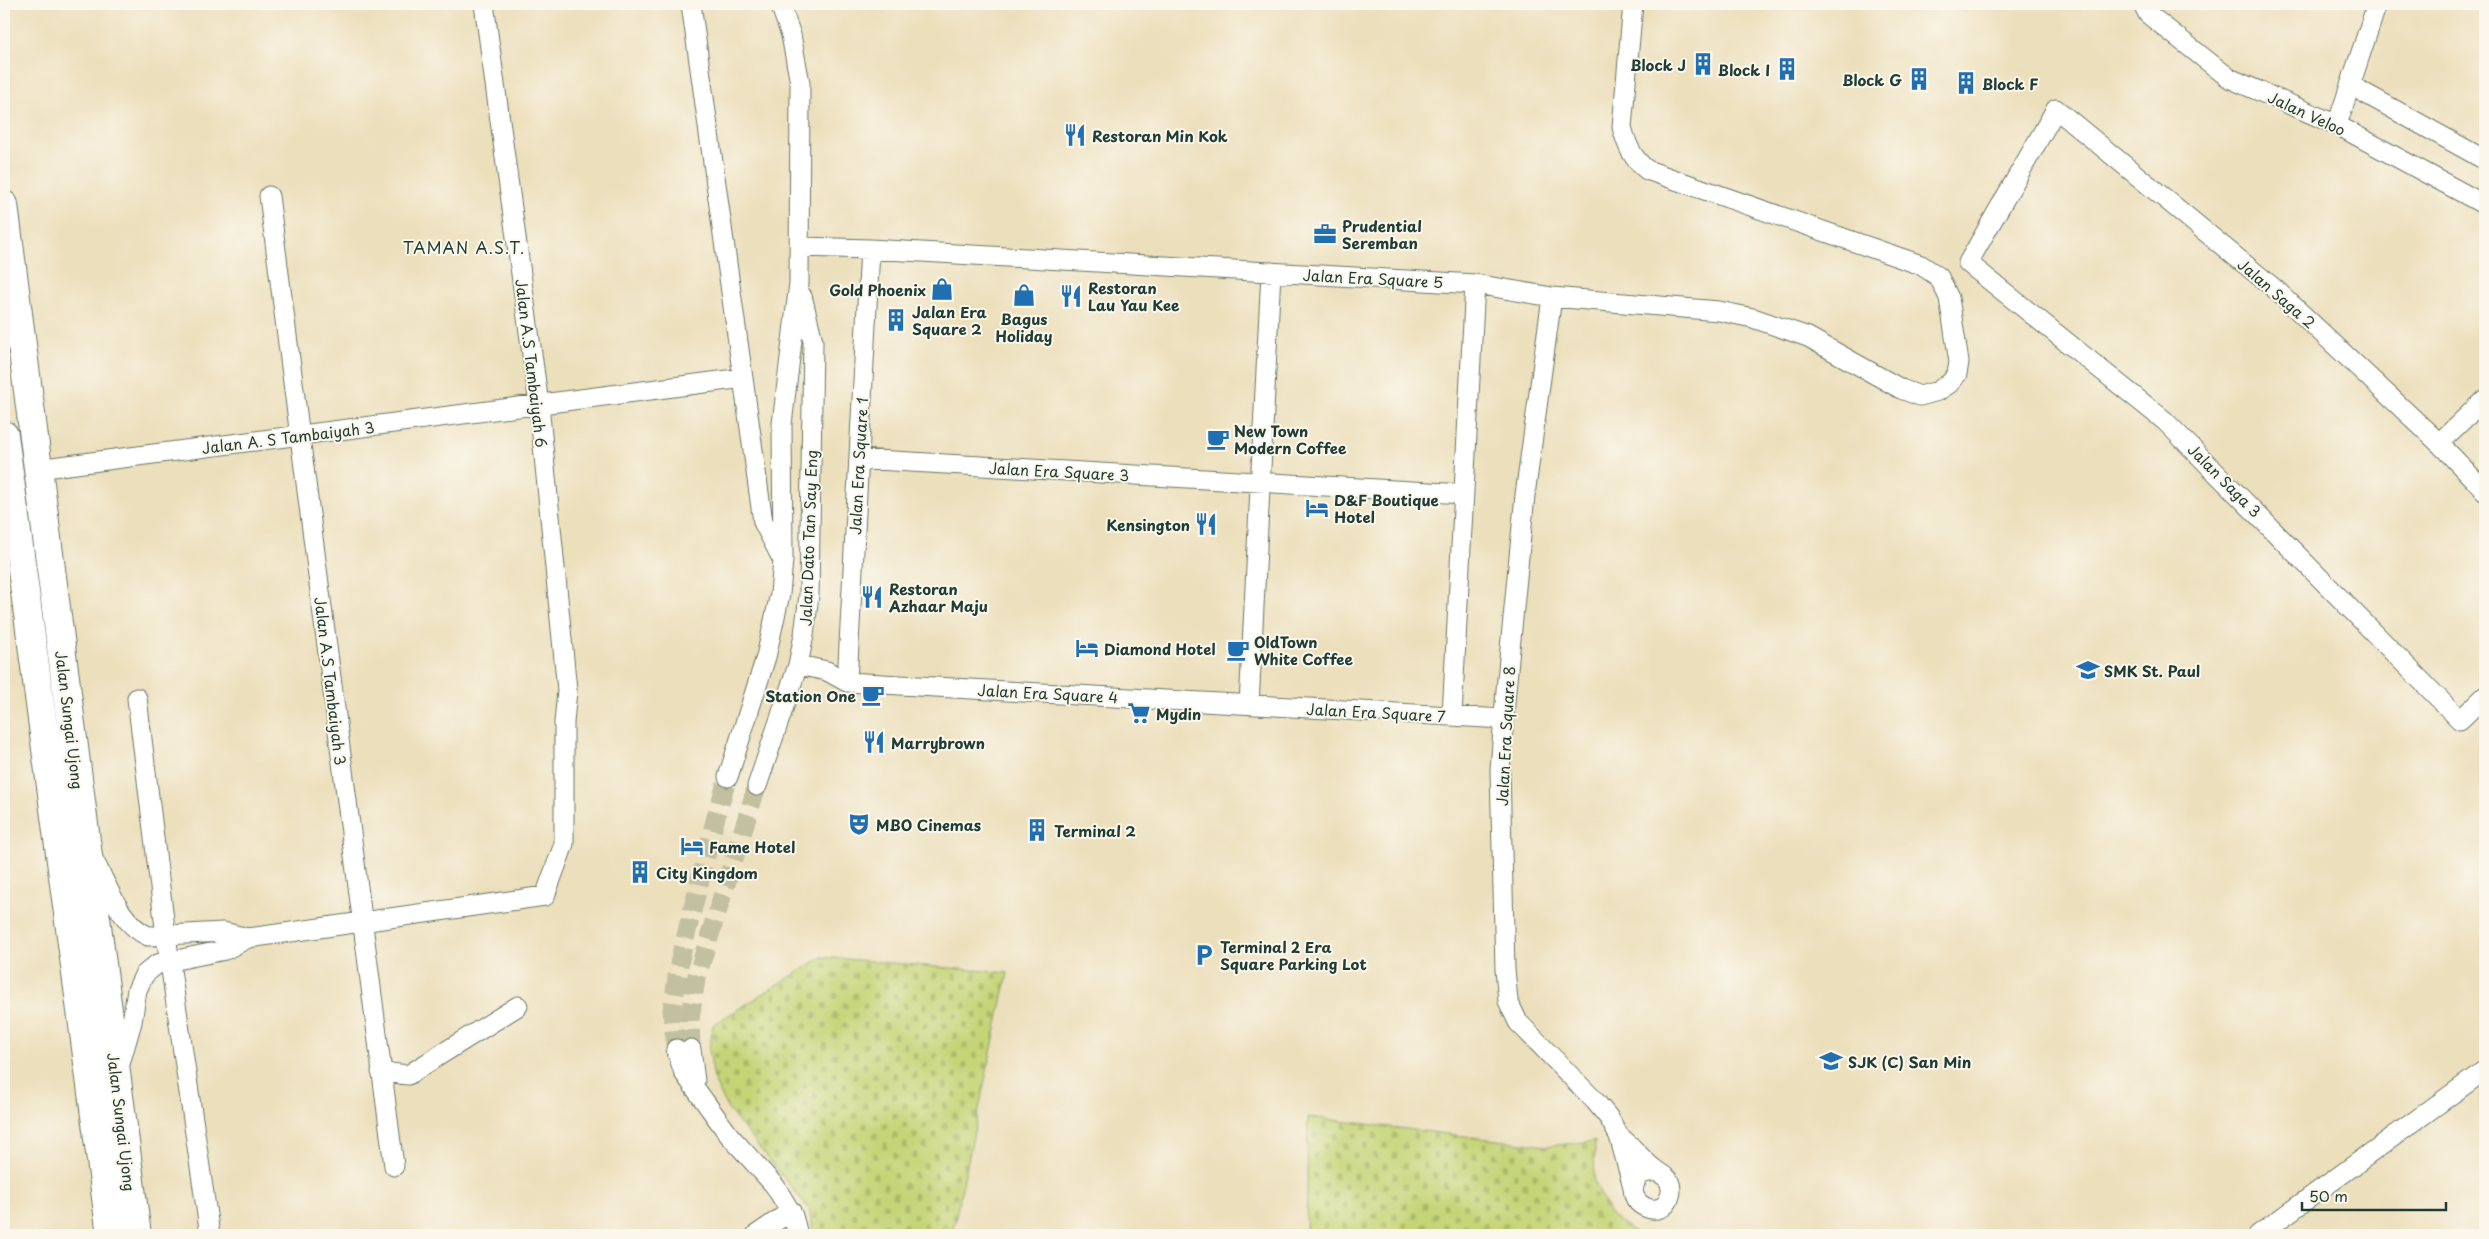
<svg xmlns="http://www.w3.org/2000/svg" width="2489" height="1239" viewBox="0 0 2489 1239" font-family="'Playpen Sans',sans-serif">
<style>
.cemetery{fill:url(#cemetery-stones);stroke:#728855}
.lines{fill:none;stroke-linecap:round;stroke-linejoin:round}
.minor-tunnel{stroke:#c3bfa1;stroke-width:19;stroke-dasharray:19 9;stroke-linecap:butt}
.minor-casing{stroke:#677664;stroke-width:21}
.highway-casing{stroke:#677664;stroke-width:30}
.minor{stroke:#fff;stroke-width:19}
.highway{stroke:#fff;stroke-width:28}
.labels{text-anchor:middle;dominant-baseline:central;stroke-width:4;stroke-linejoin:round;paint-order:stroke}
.poi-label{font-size:15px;font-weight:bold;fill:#1f3d34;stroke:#fbf7ec;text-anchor:start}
.street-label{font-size:15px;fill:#1f3d34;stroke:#fbf7ec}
.neighbourhood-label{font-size:16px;letter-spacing:1px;fill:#1f3d34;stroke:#fbf7ec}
</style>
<defs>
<pattern id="cemetery-stones" width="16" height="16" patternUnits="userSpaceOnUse" patternTransform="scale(1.25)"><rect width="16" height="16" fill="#c4d476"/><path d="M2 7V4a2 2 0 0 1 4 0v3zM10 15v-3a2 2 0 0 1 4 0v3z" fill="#a8b767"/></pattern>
</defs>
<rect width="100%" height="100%" fill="#fbf7ec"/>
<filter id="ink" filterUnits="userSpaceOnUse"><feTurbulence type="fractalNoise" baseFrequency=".02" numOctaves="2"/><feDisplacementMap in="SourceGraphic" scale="10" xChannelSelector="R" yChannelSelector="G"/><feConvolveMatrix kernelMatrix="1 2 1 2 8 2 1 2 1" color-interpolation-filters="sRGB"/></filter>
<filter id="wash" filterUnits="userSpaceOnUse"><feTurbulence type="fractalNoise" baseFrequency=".0096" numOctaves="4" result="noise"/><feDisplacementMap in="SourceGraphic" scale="20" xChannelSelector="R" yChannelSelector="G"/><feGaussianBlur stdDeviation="1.12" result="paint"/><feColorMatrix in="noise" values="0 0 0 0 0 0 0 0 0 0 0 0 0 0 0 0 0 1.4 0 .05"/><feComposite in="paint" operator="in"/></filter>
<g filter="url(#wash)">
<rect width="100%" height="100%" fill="#ecdfbc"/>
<!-- cemetery -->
<path class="cemetery" d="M 822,957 L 1008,973 L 952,1235 L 814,1235 L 809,1209 L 727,1108 L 714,1080 L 709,1050 L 713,1025 Z
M 1308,1117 L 1546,1146 L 1595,1141 L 1594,1181 L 1611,1216 L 1639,1235 L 1306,1235 Z"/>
</g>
<g filter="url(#ink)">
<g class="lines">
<!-- minor-tunnel -->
<path class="minor-tunnel" d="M 676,1049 L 672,1010 L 680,959 L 715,820 L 728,777
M 691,1049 L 690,1019 L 696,979 L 757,786"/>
<defs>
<path id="minor" d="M 691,4 L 763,522 L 781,557
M 2143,4 L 2148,14 L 2229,78 L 2337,125 L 2485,205
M 2350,85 L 2485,160
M 2337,125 L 2377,4
M 269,196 L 394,1166
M 800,247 L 870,249 L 1475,284 L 1552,297 L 1719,311 L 1753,318 L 1808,337 L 1901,389 L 1920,396 L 1938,391 L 1950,383 L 1957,374 L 1959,362 L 1949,298 L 1939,277 L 1921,265 L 1647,170 C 1632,158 1627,146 1622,127 L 1633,4
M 1552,297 L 1525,495 L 1506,690 L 1500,770 L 1505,969 L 1508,1001 L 1518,1022 L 1595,1101 L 1609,1118 L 1619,1136 L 1633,1187
M 2439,443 L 2485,399
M 859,459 L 1464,494
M 37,469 L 743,378
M 2485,491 L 2439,443 L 2275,289 L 2056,109 L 1968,263 L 2165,421 L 2460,720 L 2485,696
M 798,665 L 827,671 L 847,682 L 1504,719
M 847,682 L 870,249
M 137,698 L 166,936 L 210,1235
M 1249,705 L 1271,272
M 1452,716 L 1475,284
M 728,777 L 766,657 L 780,594 L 783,560 L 782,424 L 799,283 L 800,83 L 791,35 L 780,4
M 757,786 L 798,665 L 804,635 L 809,595 L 813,341 L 802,296
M 94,861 C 108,886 120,924 148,936 L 223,932 L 248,938
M 676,1049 L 684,1073 L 729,1135 L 775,1186 L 793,1216 L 798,1235
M 691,1049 L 695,1081
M 119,1067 L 132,1022 L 137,990 L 144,975 L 157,964 L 225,950 L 248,938 L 545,896 L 564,844 L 564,723 L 567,690 L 539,405 L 484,4
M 381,1072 L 408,1075 L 518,1006
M 1620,1137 C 1634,1147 1643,1162 1657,1171 C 1662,1175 1666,1176 1669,1181 C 1671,1186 1672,1191 1670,1196 C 1663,1223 1621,1204 1637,1179 C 1641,1172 1649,1171 1657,1172
M 756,1235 L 791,1211
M 2258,1235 L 2485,1070"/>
<path id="highway" d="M 4,205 L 137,1235
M 4,435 L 111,1235"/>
</defs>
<!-- minor casing -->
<use href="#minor" class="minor-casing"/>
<!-- highway casing -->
<use href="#highway" class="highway-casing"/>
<!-- minor -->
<use href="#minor" class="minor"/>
<!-- highway -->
<use href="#highway" class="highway"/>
</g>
</g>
<!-- icons -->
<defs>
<symbol id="building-bare" viewBox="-9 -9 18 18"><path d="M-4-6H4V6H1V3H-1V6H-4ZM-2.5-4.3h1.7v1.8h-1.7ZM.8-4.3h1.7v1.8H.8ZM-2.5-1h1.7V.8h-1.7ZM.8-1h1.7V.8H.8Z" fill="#1f6fb2" stroke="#fbf7ec" stroke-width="2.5" paint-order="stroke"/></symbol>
<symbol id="restaurant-bare" viewBox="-9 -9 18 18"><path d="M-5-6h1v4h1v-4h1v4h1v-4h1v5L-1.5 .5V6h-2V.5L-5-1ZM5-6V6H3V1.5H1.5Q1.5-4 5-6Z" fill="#1f6fb2" stroke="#fbf7ec" stroke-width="2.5" paint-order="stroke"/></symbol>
<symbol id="office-bare" viewBox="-9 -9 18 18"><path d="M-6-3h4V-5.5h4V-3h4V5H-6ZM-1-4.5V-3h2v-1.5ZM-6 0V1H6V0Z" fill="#1f6fb2" stroke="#fbf7ec" stroke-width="2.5" paint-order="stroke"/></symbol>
<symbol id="shop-bare" viewBox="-9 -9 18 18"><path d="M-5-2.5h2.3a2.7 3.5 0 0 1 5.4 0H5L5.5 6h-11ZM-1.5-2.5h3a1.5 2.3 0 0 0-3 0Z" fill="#1f6fb2" stroke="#fbf7ec" stroke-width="2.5" paint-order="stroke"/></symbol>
<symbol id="cafe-bare" viewBox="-9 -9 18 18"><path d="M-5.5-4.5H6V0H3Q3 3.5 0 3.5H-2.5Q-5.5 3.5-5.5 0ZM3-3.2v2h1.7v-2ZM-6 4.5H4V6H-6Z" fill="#1f6fb2" stroke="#fbf7ec" stroke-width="2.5" paint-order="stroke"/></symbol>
<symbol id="hotel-bare" viewBox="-9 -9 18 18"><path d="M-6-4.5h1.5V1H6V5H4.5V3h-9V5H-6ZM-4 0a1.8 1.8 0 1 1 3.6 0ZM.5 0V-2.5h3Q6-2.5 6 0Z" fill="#1f6fb2" stroke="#fbf7ec" stroke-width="2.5" paint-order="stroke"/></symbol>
<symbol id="school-bare" viewBox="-9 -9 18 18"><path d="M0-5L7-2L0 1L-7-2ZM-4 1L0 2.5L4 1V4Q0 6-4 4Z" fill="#1f6fb2" stroke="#fbf7ec" stroke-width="2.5" paint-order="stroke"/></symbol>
<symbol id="supermarket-bare" viewBox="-9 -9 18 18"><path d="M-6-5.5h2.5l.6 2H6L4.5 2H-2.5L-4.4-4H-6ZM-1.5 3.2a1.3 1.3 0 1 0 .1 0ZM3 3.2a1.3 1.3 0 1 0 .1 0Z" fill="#1f6fb2" stroke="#fbf7ec" stroke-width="2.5" paint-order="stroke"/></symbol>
<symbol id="theatre-bare" viewBox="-9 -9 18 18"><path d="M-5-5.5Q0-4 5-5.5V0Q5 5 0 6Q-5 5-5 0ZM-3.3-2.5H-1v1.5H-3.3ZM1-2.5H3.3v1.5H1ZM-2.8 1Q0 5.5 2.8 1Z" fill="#1f6fb2" stroke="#fbf7ec" stroke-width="2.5" paint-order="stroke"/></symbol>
<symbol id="parking-bare" viewBox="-9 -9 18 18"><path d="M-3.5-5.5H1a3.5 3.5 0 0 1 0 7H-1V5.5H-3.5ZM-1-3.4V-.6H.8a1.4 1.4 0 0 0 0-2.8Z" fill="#1f6fb2" stroke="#fbf7ec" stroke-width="2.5" paint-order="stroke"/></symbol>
</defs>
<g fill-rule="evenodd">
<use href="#building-bare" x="1687" y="48" width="32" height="32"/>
<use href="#building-bare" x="1771" y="53" width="32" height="32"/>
<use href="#building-bare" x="1903" y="63" width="32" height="32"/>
<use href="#building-bare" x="1950" y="67" width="32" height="32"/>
<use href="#restaurant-bare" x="1059" y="119" width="32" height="32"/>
<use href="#office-bare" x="1309" y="218" width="32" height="32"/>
<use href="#shop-bare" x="926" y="273" width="32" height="32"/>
<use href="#shop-bare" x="1008" y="279" width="32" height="32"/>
<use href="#restaurant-bare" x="1055" y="280" width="32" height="32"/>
<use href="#building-bare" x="880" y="304" width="32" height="32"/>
<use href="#cafe-bare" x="1202" y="423" width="32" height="32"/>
<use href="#hotel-bare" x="1301" y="492" width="32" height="32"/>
<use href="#restaurant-bare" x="1190" y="508" width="32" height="32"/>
<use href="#restaurant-bare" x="856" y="581" width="32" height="32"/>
<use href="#hotel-bare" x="1071" y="632" width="32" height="32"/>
<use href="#cafe-bare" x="1222" y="634" width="32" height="32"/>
<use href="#school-bare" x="2072" y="654" width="32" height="32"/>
<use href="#cafe-bare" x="857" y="679" width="32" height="32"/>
<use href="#supermarket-bare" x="1123" y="697" width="32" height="32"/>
<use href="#restaurant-bare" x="858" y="726" width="32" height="32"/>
<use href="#theatre-bare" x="843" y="808" width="32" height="32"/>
<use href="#building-bare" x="1021" y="814" width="32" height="32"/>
<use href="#hotel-bare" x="676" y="830" width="32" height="32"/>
<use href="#building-bare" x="624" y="856" width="32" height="32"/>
<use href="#parking-bare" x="1188" y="939" width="32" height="32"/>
<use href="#school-bare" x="1815" y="1045" width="32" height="32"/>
</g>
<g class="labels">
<!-- poi labels -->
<g class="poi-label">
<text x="1686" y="64" text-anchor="end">Block J</text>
<text x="1770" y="69" text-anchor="end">Block I</text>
<text x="1902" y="79" text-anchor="end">Block G</text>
<text x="1982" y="83">Block F</text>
<text x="1092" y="135">Restoran Min Kok</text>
<text x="1342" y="225">Prudential<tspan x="1342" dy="17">Seremban</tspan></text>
<text x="1088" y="287">Restoran<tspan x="1088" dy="17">Lau Yau Kee</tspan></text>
<text x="926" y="289" text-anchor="end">Gold Phoenix</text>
<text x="912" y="311">Jalan Era<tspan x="912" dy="17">Square 2</tspan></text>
<text x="1024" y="318" text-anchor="middle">Bagus<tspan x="1024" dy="17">Holiday</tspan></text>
<text x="1234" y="430">New Town<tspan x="1234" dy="17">Modern Coffee</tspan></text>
<text x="1334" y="499">D&amp;F Boutique<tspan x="1334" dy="17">Hotel</tspan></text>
<text x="1190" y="524" text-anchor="end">Kensington</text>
<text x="889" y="588">Restoran<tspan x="889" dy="17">Azhaar Maju</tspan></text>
<text x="1254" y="641">OldTown<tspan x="1254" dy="17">White Coffee</tspan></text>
<text x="1104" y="648">Diamond Hotel</text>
<text x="2104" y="670">SMK St. Paul</text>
<text x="856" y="695" text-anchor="end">Station One</text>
<text x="1156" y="713">Mydin</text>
<text x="891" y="742">Marrybrown</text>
<text x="876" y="824">MBO Cinemas</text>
<text x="1054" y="830">Terminal 2</text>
<text x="709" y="846">Fame Hotel</text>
<text x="656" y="872">City Kingdom</text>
<text x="1220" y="946">Terminal 2 Era<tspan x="1220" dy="17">Square Parking Lot</tspan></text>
<text x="1848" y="1061">SJK (C) San Min</text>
</g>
<!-- street labels -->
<g class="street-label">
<text transform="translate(2307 113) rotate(25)">Jalan Veloo</text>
<text transform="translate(1373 278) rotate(3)">Jalan Era Square 5</text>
<text transform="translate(2277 293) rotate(41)">Jalan Saga 2</text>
<text transform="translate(532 363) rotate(83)">Jalan A.S Tambaiyah 6</text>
<text transform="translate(288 437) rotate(-7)">Jalan A. S Tambaiyah 3</text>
<text transform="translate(858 466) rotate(-87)">Jalan Era Square 1</text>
<text transform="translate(1059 471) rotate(3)">Jalan Era Square 3</text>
<text transform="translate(2225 480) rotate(45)">Jalan Saga 3</text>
<text transform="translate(808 538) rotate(-88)">Jalan Dato Tan Say Eng</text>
<text transform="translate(331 681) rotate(83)">Jalan A.S Tambaiyah 3</text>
<text transform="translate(1048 693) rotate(3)">Jalan Era Square 4</text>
<text transform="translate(1376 712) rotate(3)">Jalan Era Square 7</text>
<text transform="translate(70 720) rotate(83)">Jalan Sungai Ujong</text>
<text transform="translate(1505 736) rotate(-87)">Jalan Era Square 8</text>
<text transform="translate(122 1122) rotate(83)">Jalan Sungai Ujong</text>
</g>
<!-- neighbourhood labels -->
<g class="neighbourhood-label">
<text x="464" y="247">TAMAN A.S.T.</text>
</g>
</g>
<!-- margin -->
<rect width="2489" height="1239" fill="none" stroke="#fbf7ec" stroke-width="20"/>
<!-- scale -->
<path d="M2302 1202v8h144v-8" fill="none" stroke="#1f3d34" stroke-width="2.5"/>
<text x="2309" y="1202" font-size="15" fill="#1f3d34" stroke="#fbf7ec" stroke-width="4" paint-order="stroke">50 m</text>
</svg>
